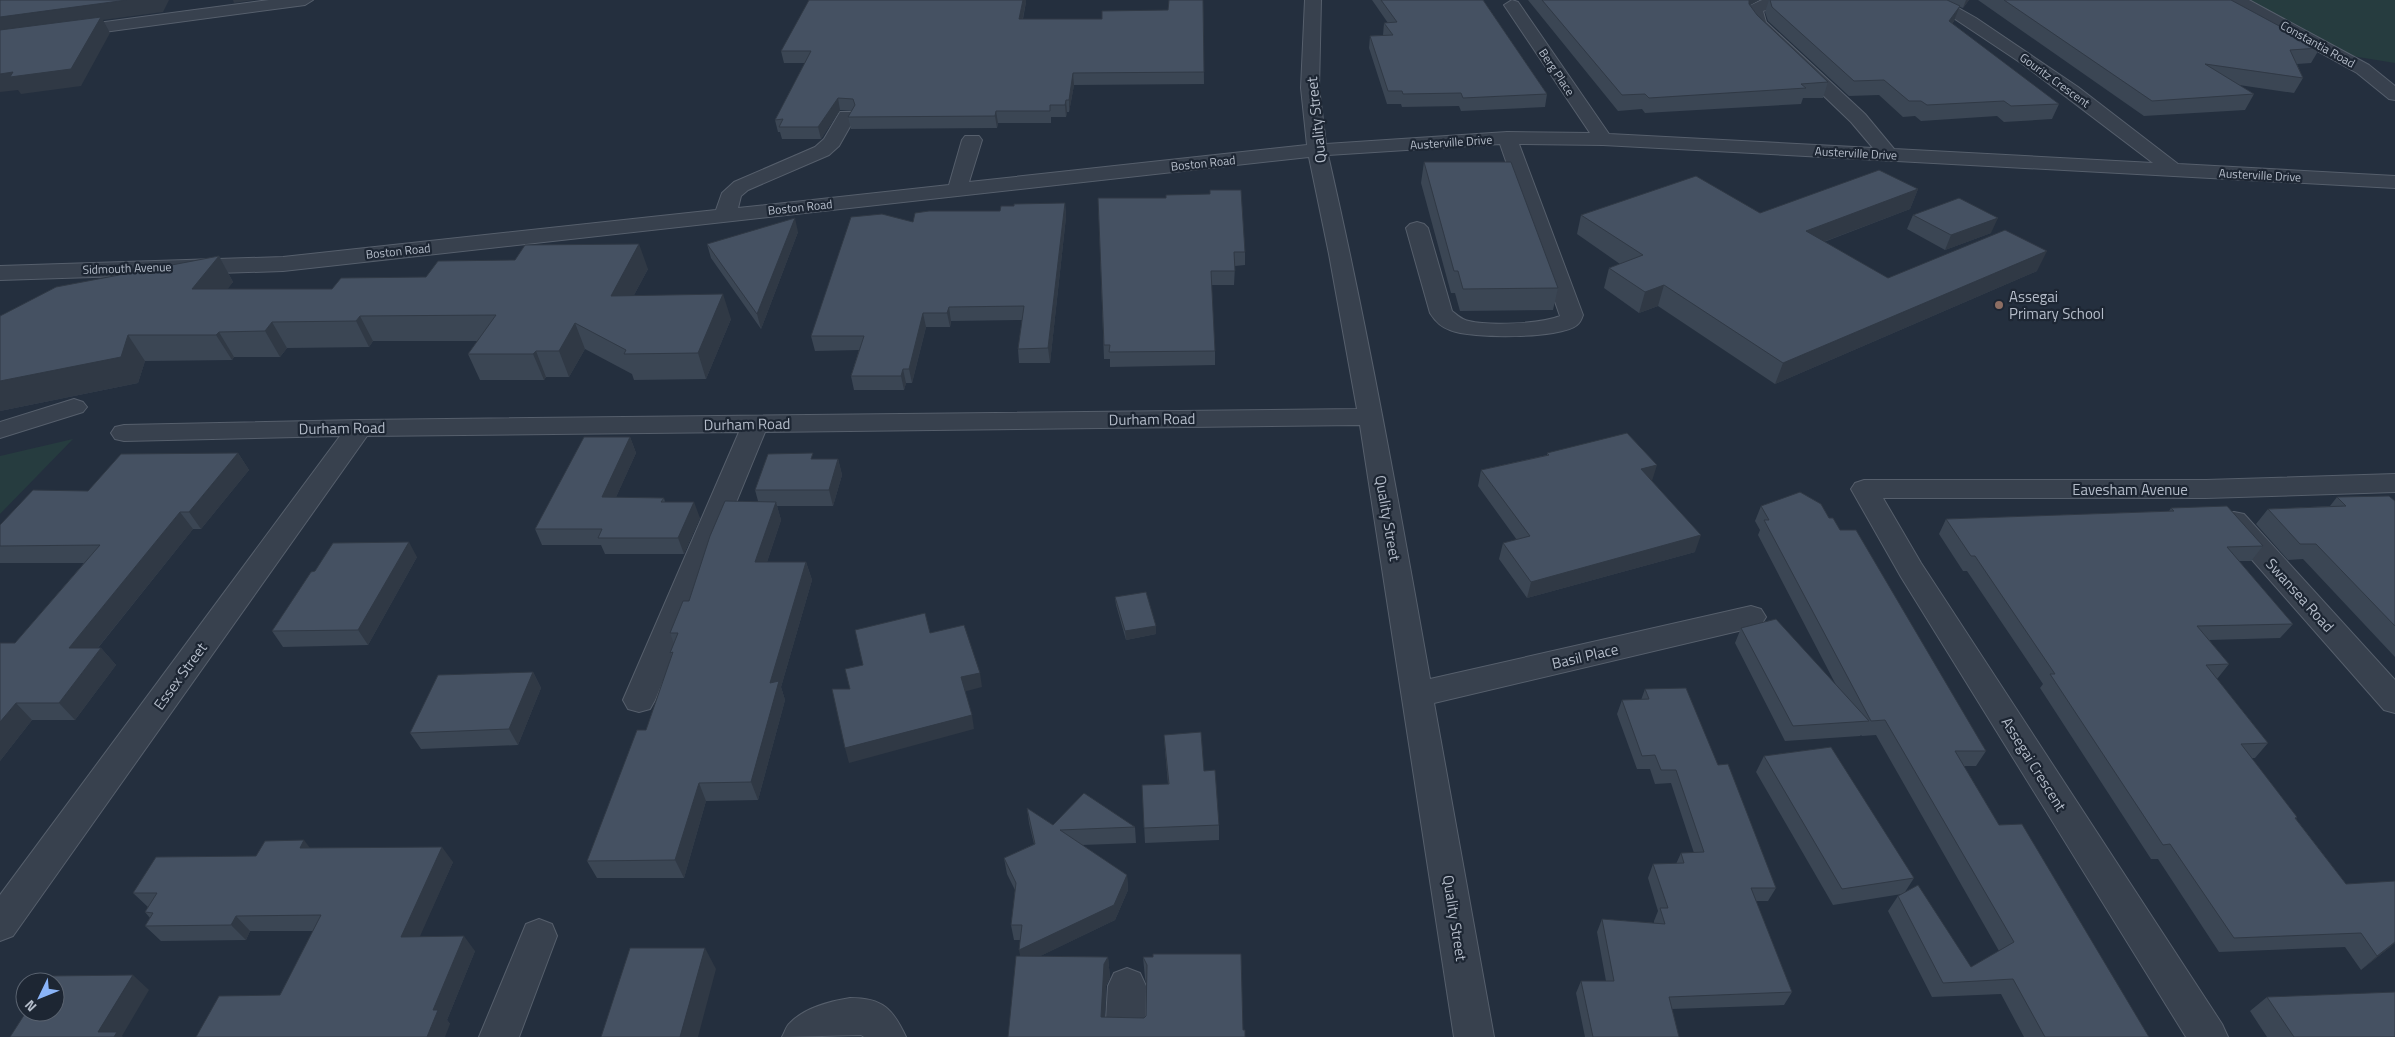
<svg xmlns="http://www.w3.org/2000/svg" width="2395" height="1037" viewBox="0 0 2395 1037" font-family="'Titillium Web',sans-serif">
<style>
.green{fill:#263c3f}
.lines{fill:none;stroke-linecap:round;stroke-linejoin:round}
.minor-casing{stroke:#565f6c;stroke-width:2}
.minor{fill:#38414e;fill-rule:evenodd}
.wall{fill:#3b4654}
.shaded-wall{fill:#303945}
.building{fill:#455162;stroke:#303945}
.education-dot{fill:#8d6e63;stroke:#1d2633;stroke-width:2}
.labels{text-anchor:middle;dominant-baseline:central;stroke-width:4.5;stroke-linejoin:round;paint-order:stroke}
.far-street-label{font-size:12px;fill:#b4bcc9;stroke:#1d2633}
.street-label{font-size:15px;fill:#b4bcc9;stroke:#1d2633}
.poi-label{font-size:15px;fill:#b4bcc9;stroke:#1d2633;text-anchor:start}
</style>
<rect width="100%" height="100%" fill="#242f3e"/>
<!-- green -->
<path class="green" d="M 2247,0 L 2395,0 L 2395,63 L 2352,56 Z
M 73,439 L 0,514 L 0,456 Z"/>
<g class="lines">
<defs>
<path id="minor" d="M 269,0 L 313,0 L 305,5 L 0,46 L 0,36 Z
M 1305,0 L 1321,0 L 1319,88 L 1326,144 L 1507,132 L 1590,133 L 1504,5 L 1512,0 L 1518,2 L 1609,134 L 1873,148 L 1851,122 L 1754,29 L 1747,17 L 1747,9 L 1749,6 L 1762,0 L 1789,0 L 1787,3 L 1763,11 L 1766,22 L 1865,114 L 1894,149 L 2153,163 L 2024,65 L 1955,19 L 1924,3 L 1922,0 L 1944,0 L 1976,18 L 2078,87 L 2178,164 L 2395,176 L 2395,188 L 1603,145 L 1519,144 L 1583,315 C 1582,318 1580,323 1577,325 C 1561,339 1470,339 1450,330 C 1441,327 1435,321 1430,313 L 1406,228 L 1410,224 L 1417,222 L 1424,224 L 1428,228 L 1452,311 C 1457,315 1462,320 1469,321 C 1489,326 1541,324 1560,316 L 1500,144 L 1328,155 C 1368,329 1399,504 1430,679 L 1751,606 L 1761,609 L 1766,617 L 1761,625 L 1751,628 L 1434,703 L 1494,1037 L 1454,1037 L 1360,425 L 765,432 L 655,700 L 650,709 L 639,712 L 628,709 L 623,700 L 739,432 L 367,436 L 13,936 L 0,941 L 0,895 L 340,436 L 124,441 L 115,439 L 111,433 L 115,427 L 124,425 L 360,420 L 1357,409 L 1329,254 L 1309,157 L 283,271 L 0,280 L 0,266 L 283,257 L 716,210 L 722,193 L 734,182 L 815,147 L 824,139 L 840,112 L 854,112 L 856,116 L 839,146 L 829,155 L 748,190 L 741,196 L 738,208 L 949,185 L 962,140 L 965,136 L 979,136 L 982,140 L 969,182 L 1307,145 L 1301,88 Z
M 2229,0 L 2249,0 L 2369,65 L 2395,86 L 2395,100 L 2389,99 L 2357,73 L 2231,3 Z
M 74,399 L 83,402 L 87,407 L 83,412 L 0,438 L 0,422 Z
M 2395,474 L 2395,492 L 2206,498 L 1883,498 L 1921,563 L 2222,1024 L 2228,1037 L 2186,1037 L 1901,577 L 1851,489 L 1855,483 L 1864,480 L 2206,480 Z
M 2234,512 L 2244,514 L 2395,680 L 2395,713 L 2384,710 L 2224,528 L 2220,521 L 2224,514 Z
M 539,919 L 552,924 L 557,936 L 519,1037 L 479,1037 L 526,924 Z
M 1127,968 L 1140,973 L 1146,986 L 1145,1037 L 1105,1037 L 1108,986 L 1114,973 Z
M 850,998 C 883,998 893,1009 906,1037 L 864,1037 L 861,1035 L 782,1037 C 785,1032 786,1026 790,1023 C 804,1008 831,1001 850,998 Z"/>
</defs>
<!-- minor casing -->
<use href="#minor" class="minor-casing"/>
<!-- minor -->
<use href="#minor" class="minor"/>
</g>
<!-- wall -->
<path class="wall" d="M 1203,0 L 1204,84 L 1074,85 L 1069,112 L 1067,112 L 1066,117 L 1051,117 L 1051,123 L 998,123 L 997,128 L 851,129 L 848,117 L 852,111 L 840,110 L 821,139 L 782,139 L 780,132 L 778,132 L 775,120 L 805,63 L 784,63 L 781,51 L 1026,2 L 1023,19 L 1102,19 L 1168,10 Z
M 1372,0 L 1483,0 L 1547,94 L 1545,107 L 1461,111 L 1459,106 L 1402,107 L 1401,104 L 1387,104 L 1369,48 L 1370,36 L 1383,35 L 1384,23 L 1388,23 Z
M 1528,0 L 1759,0 L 1750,5 L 1757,15 L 1828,82 L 1823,98 L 1803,98 L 1801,104 L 1645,113 L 1642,109 L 1618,111 Z
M 1769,0 L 1969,0 L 1963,8 L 1960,7 L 1954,21 L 1952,24 L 2059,104 L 2052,119 L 2004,122 L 1997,116 L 1921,121 L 1915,116 L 1903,117 L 1879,95 L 1849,96 L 1768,21 L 1765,12 Z
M 1978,0 L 2231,0 L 2320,48 L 2311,63 L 2297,64 L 2303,78 L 2294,93 L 2239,85 L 2254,94 L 2245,110 L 2144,116 Z
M 1424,162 L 1558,288 L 1553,310 L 1460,311 L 1455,293 L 1451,293 L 1421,183 Z
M 1918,189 L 1910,209 L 1824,242 L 1888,278 L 2037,271 L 1775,384 L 1658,306 L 1639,313 L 1604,288 L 1609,268 L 1620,264 L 1577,234 L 1581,215 L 1760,213 Z
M 1098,198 L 1245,252 L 1245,265 L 1235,266 L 1234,285 L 1211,285 L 1215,351 L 1215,365 L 1110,367 L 1110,359 L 1104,359 Z
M 1065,203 L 1066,217 L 1050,363 L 1019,363 L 1018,349 L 1022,320 L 951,321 L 950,327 L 926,327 L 912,383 L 906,383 L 904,390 L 854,390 L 851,376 L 859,350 L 815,351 L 811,336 L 1000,211 L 1014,206 Z
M 1913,215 L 1991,233 L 1945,250 L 1907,229 Z
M 798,232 L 761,329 L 711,258 L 707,244 Z
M 219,256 L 233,282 L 227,289 L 332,289 L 426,277 L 648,269 L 634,295 L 731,319 L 706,379 L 634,380 L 632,374 L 585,349 L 569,377 L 546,377 L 544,380 L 480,380 L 468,354 L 478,341 L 373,341 L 369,347 L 287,348 L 280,357 L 234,357 L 232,360 L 145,361 L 138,383 L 0,411 L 0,316 Z
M 630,437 L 636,453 L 616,497 L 664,498 L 665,502 L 700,518 L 684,554 L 605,554 L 601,545 L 542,545 L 535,529 Z
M 238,453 L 249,470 L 201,529 L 193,529 L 98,648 L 101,648 L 116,665 L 75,720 L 32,720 L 0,761 L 15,643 L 84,563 L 0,563 L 0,525 L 88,491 Z
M 1547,453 L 1652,481 L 1651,481 L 1695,552 L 1527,598 L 1499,559 L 1503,543 L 1517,540 L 1478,486 L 1481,470 L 1547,455 Z
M 814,459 L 838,459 L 842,475 L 833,506 L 777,506 L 781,520 L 767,562 L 806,562 L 812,580 L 781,687 L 785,700 L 758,800 L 706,801 L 684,878 L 597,878 L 587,861 L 646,730 L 672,656 L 670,653 L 674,644 L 670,633 L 689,601 L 758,501 L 755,490 Z
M 2337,497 L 2395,501 L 2395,657 L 2303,559 L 2288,560 L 2256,524 L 2268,509 L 2330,506 Z
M 1761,506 L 1829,518 L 1840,530 L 1986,751 L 1976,766 L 1964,766 L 1999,825 L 2138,1019 L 2149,1037 L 2024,1037 L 2001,994 L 1932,997 L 1888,911 L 1898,896 L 1902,894 L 1833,905 L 1756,772 L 1764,756 L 1914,878 L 1905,892 L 1971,967 L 1999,951 L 1876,735 L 1862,736 L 1861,735 L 1860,736 L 1785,741 L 1735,643 L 1741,628 L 1836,685 L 1758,535 L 1760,530 L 1755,521 Z
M 2171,508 L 2263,546 L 2251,561 L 2239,561 L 2293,624 L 2280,638 L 2209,640 L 2229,664 L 2217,679 L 2268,743 L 2255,758 L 2251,758 L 2297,817 L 2296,819 L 2346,884 L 2395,943 L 2361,970 L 2345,947 L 2219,952 L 2158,859 L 2151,859 L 2040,688 L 2043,684 L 1967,571 L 1963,571 L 1939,534 L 1946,519 L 2169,511 Z
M 417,557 L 368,645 L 283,647 L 272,631 L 315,571 Z
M 1115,597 L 1156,626 L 1156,634 L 1126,640 L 1116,605 Z
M 533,672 L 541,688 L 518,745 L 421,749 L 410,733 Z
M 1645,689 L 1718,765 L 1776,888 L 1768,901 L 1756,901 L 1792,992 L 1784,1005 L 1672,1009 L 1679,1037 L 1585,1037 L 1576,993 L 1581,981 L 1606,981 L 1597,932 L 1602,919 L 1654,923 L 1654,921 L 1658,911 L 1648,878 L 1653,864 L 1676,864 L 1681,853 L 1694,853 L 1671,783 L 1655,784 L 1650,769 L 1637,769 L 1617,714 L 1622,700 L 1641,700 Z
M 1164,735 L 1204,771 L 1219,825 L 1219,840 L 1145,843 L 1142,785 L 1168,784 L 1165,750 Z
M 1027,808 L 1053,825 L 1135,827 L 1136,843 L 1082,845 L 1127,875 L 1128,890 L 1115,920 L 1040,956 L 1108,957 L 1110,978 L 1106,986 L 1105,1017 L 1144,1018 L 1146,1016 L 1146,983 L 1145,978 L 1143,957 L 1243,1030 L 1008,1037 L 1020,956 L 1020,940 L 1014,940 L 1011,925 L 1015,890 L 1007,874 L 1004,858 L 1034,844 L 1029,823 Z
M 310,848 L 453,862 L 419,937 L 475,951 L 447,1020 L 450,1024 L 280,995 L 313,931 L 250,931 L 246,940 L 161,941 L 145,926 L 150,918 L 145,912 L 148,907 L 133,893 L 256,856 Z
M 2267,997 L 2395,1037 L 2267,1037 L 2250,1011 Z"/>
<!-- shaded-wall -->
<path class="shaded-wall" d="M 127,0 L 169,0 L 163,12 L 103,20 L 110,33 L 81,86 L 21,94 L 18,90 L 0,92 L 0,17 Z
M 233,0 L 255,0 L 234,3 Z
M 1023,0 L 1026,0 L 1026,2 L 1020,31 L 1019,19 Z
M 1748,0 L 1759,0 L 1745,8 Z
M 1966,0 L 1969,0 L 1963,8 Z
M 1960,6 L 1954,21 L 1943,36 L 1949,21 Z
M 1073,73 L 1074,85 L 1069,112 L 1069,100 Z
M 838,98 L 840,110 L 821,139 L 818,127 Z
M 1066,100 L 1067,112 L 1066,117 L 1065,105 Z
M 996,111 L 998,123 L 997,128 L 995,116 Z
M 1918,189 L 1910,209 L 1799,251 L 1806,231 Z
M 1065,203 L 1066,217 L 1050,363 L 1048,348 Z
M 795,218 L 798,232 L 761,329 L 757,314 Z
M 1998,218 L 1991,233 L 1945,250 L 1951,235 Z
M 639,244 L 648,269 L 620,321 L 611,296 Z
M 2047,251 L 2037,271 L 1775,384 L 1783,363 Z
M 219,256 L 233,282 L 208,315 L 192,289 Z
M 1664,285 L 1658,306 L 1639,313 L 1645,292 Z
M 723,294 L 731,319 L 706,379 L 698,353 Z
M 949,307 L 951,321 L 950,327 L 947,313 Z
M 923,313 L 926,327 L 912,383 L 909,369 Z
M 360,316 L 373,341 L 369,347 L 356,321 Z
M 272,322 L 287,348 L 280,357 L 265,331 Z
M 575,323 L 585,349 L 569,377 L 559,351 Z
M 219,332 L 234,357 L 232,360 L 216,335 Z
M 128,335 L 145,361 L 138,383 L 0,411 L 0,381 Z
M 536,351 L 546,377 L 544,380 L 533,354 Z
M 903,369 L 906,383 L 904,390 L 901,376 Z
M 630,437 L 636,453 L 609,513 L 602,497 Z
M 238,453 L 249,470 L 201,529 L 189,512 Z
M 838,459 L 842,475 L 833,506 L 829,490 Z
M 1657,465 L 1652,481 L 1636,485 L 1641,469 Z
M 694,502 L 700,518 L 684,554 L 678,538 Z
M 776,502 L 781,520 L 761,580 L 755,562 Z
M 180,512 L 193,529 L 84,665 L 69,648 Z
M 1701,535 L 1695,552 L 1527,598 L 1531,582 Z
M 409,542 L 417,557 L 368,645 L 358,630 Z
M 806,562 L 812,580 L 781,687 L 785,700 L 758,800 L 751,782 L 770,683 Z
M 1156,626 L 1156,634 L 1126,640 L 1125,631 Z
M 101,648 L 116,665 L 75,720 L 59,703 Z
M 533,672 L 541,688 L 518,745 L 509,729 Z
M 980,673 L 982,687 L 963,692 L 961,677 Z
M 16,703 L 32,720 L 0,761 L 0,722 Z
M 972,715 L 974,729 L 849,763 L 845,748 Z
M 699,783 L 706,801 L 684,878 L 675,860 Z
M 304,840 L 316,856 L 300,848 Z
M 442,847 L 453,862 L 413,952 L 401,937 Z
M 1127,875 L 1128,890 L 1115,920 L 1022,965 L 1019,950 Z
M 236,916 L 250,931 L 246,940 L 231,925 Z
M 464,936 L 475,951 L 447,1020 L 450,1024 L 445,1037 L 427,1037 L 433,1010 Z
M 2395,942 L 2395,943 L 2361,970 L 2377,956 Z
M 705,948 L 716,969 L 698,1037 L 680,1037 Z
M 1108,957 L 1110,978 L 1106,986 L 1104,1037 L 1101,1017 L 1104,964 Z
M 133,975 L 149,990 L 122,1036 L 123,1037 L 103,1037 L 98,1032 Z"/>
<!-- building -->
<path class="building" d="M 0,0 L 127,0 L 0,17 Z
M 809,0 L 1023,0 L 1019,19 L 1102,19 L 1102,11 L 1168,10 L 1169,0 L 1203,0 L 1204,72 L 1073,73 L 1069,100 L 1066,100 L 1065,105 L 1050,105 L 1050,111 L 996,111 L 995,116 L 848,117 L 855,105 L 853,99 L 838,98 L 818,127 L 779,127 L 783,119 L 775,120 L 811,51 L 781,51 Z
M 1381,0 L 1483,0 L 1547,94 L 1463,98 L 1461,93 L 1403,94 L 1402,91 L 1388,91 L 1370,36 L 1393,35 L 1384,23 L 1397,22 Z
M 1542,0 L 1749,0 L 1749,4 L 1757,15 L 1828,82 L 1801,84 L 1806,88 L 1649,98 L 1645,94 L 1622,95 Z
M 1770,0 L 1947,0 L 1960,6 L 1949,21 L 2059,104 L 2011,106 L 2004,101 L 1927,105 L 1921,101 L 1909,101 L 1884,80 L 1854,81 L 1772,7 Z
M 2004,0 L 2231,0 L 2320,48 L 2290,50 L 2303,78 L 2205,64 L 2254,94 L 2152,101 Z
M 101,17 L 71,69 L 10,77 L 13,72 L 0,74 L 0,30 Z
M 1424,162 L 1511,162 L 1558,288 L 1463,289 L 1458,271 L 1454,271 Z
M 1879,170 L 1918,189 L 1806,231 L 1888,278 L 2005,230 L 2047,251 L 1783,363 L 1664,285 L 1645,292 L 1609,268 L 1643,255 L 1581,215 L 1696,176 L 1760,213 Z
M 1210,190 L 1241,190 L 1245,252 L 1234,252 L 1235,271 L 1211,271 L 1215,351 L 1109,352 L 1110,345 L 1104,345 L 1098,198 L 1166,198 L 1166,195 L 1210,194 Z
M 1959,198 L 1998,218 L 1951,235 L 1913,215 Z
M 1065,203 L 1048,348 L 1018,349 L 1024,306 L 949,307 L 947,313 L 923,313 L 909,369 L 903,369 L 901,376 L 851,376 L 864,336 L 811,336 L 851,217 L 882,214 L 913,222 L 915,213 L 929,211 L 1000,211 L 1001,206 L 1014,206 L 1014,204 Z
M 795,218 L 757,314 L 707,244 Z
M 639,244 L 611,296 L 723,294 L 698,353 L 624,354 L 626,350 L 575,323 L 559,351 L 536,351 L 533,354 L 468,354 L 496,315 L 360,316 L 356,321 L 272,322 L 265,331 L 219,332 L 216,335 L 128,335 L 121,357 L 0,381 L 0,316 L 56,287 L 219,256 L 192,289 L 332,289 L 341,278 L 426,277 L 438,261 L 515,260 L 525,245 Z
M 1627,433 L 1657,465 L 1641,469 L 1701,535 L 1531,582 L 1503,543 L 1530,536 L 1481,470 L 1549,455 L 1547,453 Z
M 584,437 L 630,437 L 602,497 L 664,498 L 661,502 L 694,502 L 678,538 L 598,538 L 602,529 L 535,529 Z
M 238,453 L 189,512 L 180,512 L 69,648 L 101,648 L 59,703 L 16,703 L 0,722 L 0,643 L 15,643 L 100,545 L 0,546 L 0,525 L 33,490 L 88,491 L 121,454 Z
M 813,453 L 811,459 L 838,459 L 829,490 L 755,490 L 768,454 Z
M 1800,492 L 1821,504 L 1829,518 L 1833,518 L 1840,530 L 1856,530 L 1986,751 L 1955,751 L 1999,825 L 2022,824 L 2149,1037 L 2045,1037 L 2013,979 L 1943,983 L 1898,896 L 1918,885 L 1971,967 L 2014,942 L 1885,720 L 1871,721 L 1764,520 L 1769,520 L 1761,506 Z
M 2389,496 L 2395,501 L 2395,626 L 2316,544 L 2300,544 L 2268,509 L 2346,506 L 2337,497 Z
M 725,501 L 776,502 L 755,562 L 806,562 L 770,683 L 779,681 L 751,782 L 699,783 L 675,860 L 587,861 L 637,730 L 646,730 L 673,652 L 670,653 L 678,633 L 670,633 L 683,601 L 689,601 L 710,536 Z
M 2227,506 L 2263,546 L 2227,547 L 2293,624 L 2197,626 L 2229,664 L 2206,665 L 2268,743 L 2241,744 L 2297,817 L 2295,818 L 2346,884 L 2395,881 L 2395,942 L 2377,956 L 2361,933 L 2234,938 L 2170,844 L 2163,845 L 2050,674 L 2055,674 L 1975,556 L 1971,556 L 1946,519 L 2174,511 L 2171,508 Z
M 409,542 L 358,630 L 272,631 L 311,572 L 315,571 L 333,543 Z
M 1146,592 L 1156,626 L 1125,631 L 1115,597 Z
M 925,613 L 930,633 L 964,625 L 980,673 L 961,677 L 972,715 L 845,748 L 832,689 L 850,689 L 845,669 L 863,665 L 855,630 Z
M 1776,619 L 1869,721 L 1793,726 L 1741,628 Z
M 533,672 L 509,729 L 410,733 L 438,675 Z
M 1686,688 L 1718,765 L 1728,764 L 1776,888 L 1751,888 L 1792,992 L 1669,997 L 1679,1037 L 1593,1037 L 1581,981 L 1614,981 L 1602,919 L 1665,924 L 1660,908 L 1668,908 L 1653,864 L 1684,863 L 1681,853 L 1704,852 L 1676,770 L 1661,770 L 1655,755 L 1642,756 L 1622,700 L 1649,699 L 1645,689 Z
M 1201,732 L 1204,771 L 1215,770 L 1219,825 L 1144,828 L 1142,785 L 1169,784 L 1164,735 Z
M 1831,747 L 1914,878 L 1842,889 L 1764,756 Z
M 1084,793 L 1135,827 L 1060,830 L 1127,875 L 1114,905 L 1019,950 L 1022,925 L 1011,925 L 1016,883 L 1004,858 L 1035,844 L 1027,808 L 1053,825 Z
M 304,840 L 300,848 L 442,847 L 401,937 L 464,936 L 433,1010 L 438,1010 L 427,1037 L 196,1037 L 219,996 L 280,995 L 321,915 L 236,916 L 231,925 L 145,926 L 153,913 L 145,912 L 157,893 L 133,893 L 156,857 L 256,856 L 265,841 Z
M 630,948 L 705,948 L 680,1037 L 601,1037 Z
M 1153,954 L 1241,954 L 1243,1030 L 1245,1030 L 1245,1037 L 1008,1037 L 1016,956 L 1108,957 L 1104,964 L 1101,1017 L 1144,1018 L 1146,1016 L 1147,965 L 1143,957 L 1153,957 Z
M 133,975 L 98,1032 L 117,1032 L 114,1037 L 10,1037 L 26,1012 L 55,1012 L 55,982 L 46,982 L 49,976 Z
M 2395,992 L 2395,1037 L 2294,1037 L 2267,997 Z"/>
<!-- markers -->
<circle class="education-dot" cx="1999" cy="305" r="5"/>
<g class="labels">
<!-- far-street labels -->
<g class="far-street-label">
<text transform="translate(2318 44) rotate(29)">Constantia Road</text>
<text transform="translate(1557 72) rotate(56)">Berg Place</text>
<text transform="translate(2055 80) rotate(36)">Gouritz Crescent</text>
<text transform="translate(1451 142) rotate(-4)">Austerville Drive</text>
<text transform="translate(1856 153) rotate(3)">Austerville Drive</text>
<text transform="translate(1203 163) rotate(-6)">Boston Road</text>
<text transform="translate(2260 175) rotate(3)">Austerville Drive</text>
<text transform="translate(800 207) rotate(-6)">Boston Road</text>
<text transform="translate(398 251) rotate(-6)">Boston Road</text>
<text transform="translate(127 268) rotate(-2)">Sidmouth Avenue</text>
</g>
<!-- street labels -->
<g class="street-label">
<text transform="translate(1316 120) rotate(-96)">Quality Street</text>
<text transform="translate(1152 419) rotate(-1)">Durham Road</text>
<text transform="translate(747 424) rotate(-1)">Durham Road</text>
<text transform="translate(342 428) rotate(-1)">Durham Road</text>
<text x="2130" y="489">Eavesham Avenue</text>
<text transform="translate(1388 518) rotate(80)">Quality Street</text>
<text transform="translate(2300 595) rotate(48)">Swansea Road</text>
<text transform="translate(1585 656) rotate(-13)">Basil Place</text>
<text transform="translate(180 676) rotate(-54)">Essex Street</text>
<text transform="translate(2034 764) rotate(58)">Assegai Crescent</text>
<text transform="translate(1455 918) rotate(81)">Quality Street</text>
</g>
<!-- poi labels -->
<g class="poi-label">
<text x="2009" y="296">Assegai<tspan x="2009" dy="17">Primary School</tspan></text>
</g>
</g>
<!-- north arrow -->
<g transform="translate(40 997) rotate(227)"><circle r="24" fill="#1d2633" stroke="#59626f"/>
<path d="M0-4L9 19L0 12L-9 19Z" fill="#8ab4f8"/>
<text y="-8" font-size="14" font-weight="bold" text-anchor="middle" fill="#b4bcc9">N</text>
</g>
</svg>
